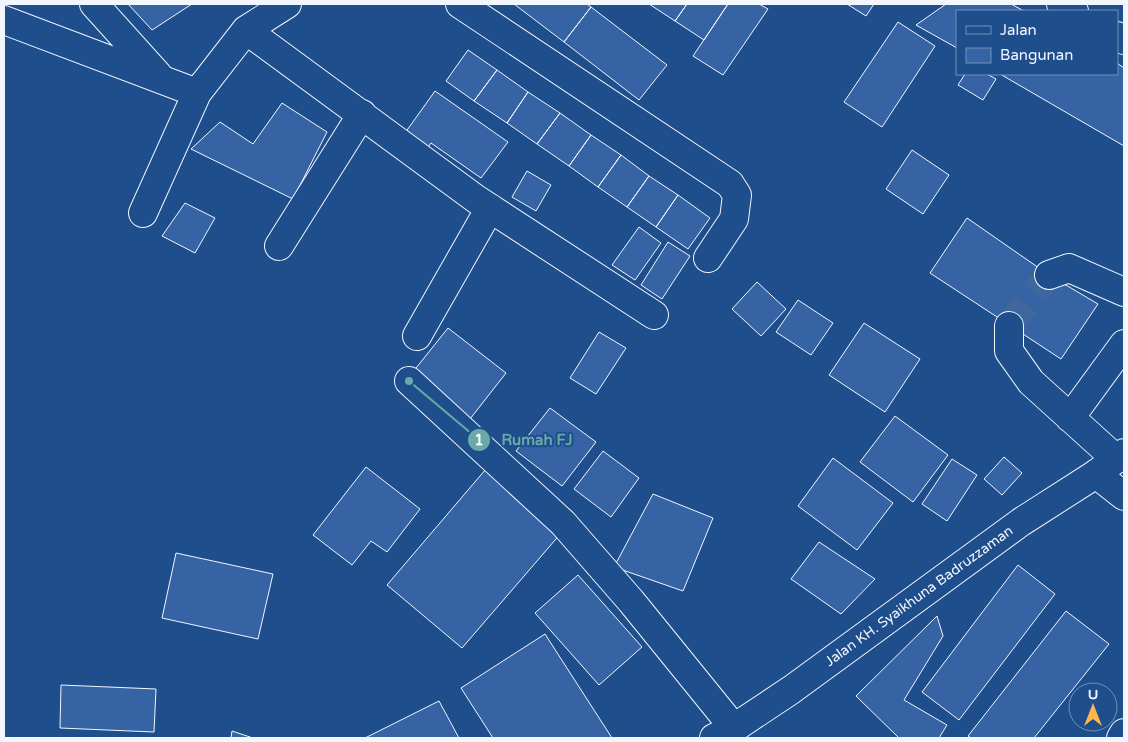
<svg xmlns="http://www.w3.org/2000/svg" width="1128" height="742" viewBox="0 0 1128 742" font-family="'Varela Round',sans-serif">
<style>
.building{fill:#3563a3;stroke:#f2f6ff}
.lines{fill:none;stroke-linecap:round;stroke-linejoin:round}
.minor-tunnel{stroke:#3f679d;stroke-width:28;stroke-dasharray:28 14;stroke-linecap:butt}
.minor-casing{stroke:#f2f6ff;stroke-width:30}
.major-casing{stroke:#f2f6ff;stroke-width:30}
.minor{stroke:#1f4e8c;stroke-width:28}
.major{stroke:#1f4e8c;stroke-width:28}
.labels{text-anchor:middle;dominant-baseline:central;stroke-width:4;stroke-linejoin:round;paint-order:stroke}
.street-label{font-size:14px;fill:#f2f6ff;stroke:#1f4e8c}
.leader{fill:none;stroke:#6aa9a8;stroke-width:2}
.callout-dot{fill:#6aa9a8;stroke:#1f4e8c;stroke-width:2}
.mark-label{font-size:15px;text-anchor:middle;font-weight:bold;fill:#fff}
.callout-label{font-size:15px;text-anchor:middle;font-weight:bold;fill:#6aa9a8;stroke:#1f4e8c;stroke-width:4;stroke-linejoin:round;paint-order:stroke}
</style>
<rect width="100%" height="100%" fill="#1f4e8c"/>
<!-- building -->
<path class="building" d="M 128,4 L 192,4 L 152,30 Z
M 514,4 L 587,4 L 591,7 L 564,42 Z
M 649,4 L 687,4 L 675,21 Z
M 687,4 L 728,4 L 704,40 L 675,21 Z
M 728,4 L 759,4 L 768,9 L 723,75 L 693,56 Z
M 847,4 L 874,4 L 866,16 Z
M 946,4 L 1011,4 L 1024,11 L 957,11 L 957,48 L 916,25 Z
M 591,7 L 667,65 L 639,100 L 564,42 Z
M 898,22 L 935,46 L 882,127 L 844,102 Z
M 468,50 L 497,70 L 474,101 L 446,81 Z
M 1117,63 L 1124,68 L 1124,146 L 1000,74 L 1117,74 Z
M 497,70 L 528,92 L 507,123 L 474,101 Z
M 965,74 L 987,74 L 996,79 L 983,100 L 958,85 Z
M 435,91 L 508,142 L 481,178 L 431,143 L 426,150 L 405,133 Z
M 528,92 L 560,113 L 537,144 L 507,123 Z
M 282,103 L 327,132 L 293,199 L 191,149 L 220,122 L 253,144 Z
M 560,113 L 591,135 L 569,166 L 537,144 Z
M 591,135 L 621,155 L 598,187 L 569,166 Z
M 912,150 L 949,175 L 923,214 L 886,189 Z
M 621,155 L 649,176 L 627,207 L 598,187 Z
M 527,171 L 551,185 L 536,211 L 512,197 Z
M 649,176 L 678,195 L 656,227 L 627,207 Z
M 678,195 L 710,218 L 688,249 L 656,227 Z
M 185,203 L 215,218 L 195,253 L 162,236 Z
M 967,218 L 1049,275 L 1098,304 L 1061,359 L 930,273 Z
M 639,227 L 661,243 L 635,280 L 612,265 Z
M 668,242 L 690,256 L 662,299 L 641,285 Z
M 757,282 L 786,309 L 761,336 L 732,309 Z
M 798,300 L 833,323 L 811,355 L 776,332 Z
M 864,323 L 920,359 L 885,412 L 829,375 Z
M 448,328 L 506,373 L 470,419 L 412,373 Z
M 599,332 L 626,348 L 596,394 L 570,378 Z
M 550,408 L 596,442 L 562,486 L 516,451 Z
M 895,416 L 948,455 L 913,502 L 860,462 Z
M 603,451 L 639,478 L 611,517 L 574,489 Z
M 1004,457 L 1022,473 L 1002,495 L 984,479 Z
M 833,458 L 893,503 L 857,550 L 798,506 Z
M 952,459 L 977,475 L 947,521 L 922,504 Z
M 366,467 L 420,509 L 387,552 L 371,541 L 352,565 L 313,535 Z
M 486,469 L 562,532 L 462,648 L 387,585 Z
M 653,494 L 713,518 L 683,591 L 614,567 Z
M 819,542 L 875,579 L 841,614 L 791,579 Z
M 176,553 L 273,574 L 258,639 L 162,618 Z
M 1018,565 L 1055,594 L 959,720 L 922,692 Z
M 578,575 L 642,647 L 599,685 L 535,613 Z
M 1066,611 L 1109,644 L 1034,738 L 971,738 L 968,736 Z
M 937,616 L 943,636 L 904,700 L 947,725 L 939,738 L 899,738 L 856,696 Z
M 545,634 L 612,738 L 493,738 L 461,688 Z
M 61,685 L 156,689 L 154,732 L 60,728 Z
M 439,701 L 459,738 L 365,738 Z
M 232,731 L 253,738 L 231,738 Z"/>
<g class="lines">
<!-- minor-tunnel -->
<path class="minor-tunnel" d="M 1009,326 L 1049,275"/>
<defs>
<path id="minor" d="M 94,4 L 158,75
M 460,4 L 730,184 L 737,195 L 734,219 L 708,258
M 1061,4 L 1074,11
M 4,20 L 197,93 L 246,30 L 287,4
M 246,30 L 476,199 L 654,315
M 1117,36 L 1124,40
M 143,213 L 197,93
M 279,246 L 362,114
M 1049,275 L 1069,268 L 1124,292
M 1009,326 L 1009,351 L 1031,382 L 1116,459
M 417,336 L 490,208
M 409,381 L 563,523 L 631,601 L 734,728
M 1070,418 L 1124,344
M 1096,474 L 1124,496
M 1121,738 L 1124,733"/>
<path id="major" d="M 714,738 L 734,728 L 791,690 L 1021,522 L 1096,474 L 1124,453"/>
</defs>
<!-- minor casing -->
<use href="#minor" class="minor-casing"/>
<!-- major casing -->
<use href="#major" class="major-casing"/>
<!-- minor -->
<use href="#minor" class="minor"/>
<!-- major -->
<use href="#major" class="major"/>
</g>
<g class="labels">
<!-- street labels -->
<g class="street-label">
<text transform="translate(919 596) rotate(-36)">Jalan KH. Syaikhuna Badruzzaman</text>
</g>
</g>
<!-- callouts -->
<path class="leader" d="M409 381L479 440"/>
<g class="callout-dot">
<circle cx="409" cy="381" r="5"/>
<circle cx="479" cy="440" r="12"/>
</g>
<g class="mark-label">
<text x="479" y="445">1</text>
</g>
<g class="callout-label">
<text x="537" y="445">Rumah FJ</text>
</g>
<!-- border -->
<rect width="1128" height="742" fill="none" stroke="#f2f6ff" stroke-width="10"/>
<!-- legend -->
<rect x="956" y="10" width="162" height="65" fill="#1f4e8c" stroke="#7391ba"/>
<rect x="966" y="26" width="25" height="8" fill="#1f4e8c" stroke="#7391ba"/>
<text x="1000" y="35" font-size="15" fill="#f2f6ff">Jalan</text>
<rect x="966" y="48" width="25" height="15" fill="#3563a3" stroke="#7391ba"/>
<text x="1000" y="60" font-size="15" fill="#f2f6ff">Bangunan</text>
<!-- north arrow -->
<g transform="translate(1093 707)"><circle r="24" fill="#1f4e8c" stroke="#7391ba"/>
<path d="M0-4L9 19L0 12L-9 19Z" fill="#ffb74d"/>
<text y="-8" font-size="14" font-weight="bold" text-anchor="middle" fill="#f2f6ff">U</text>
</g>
</svg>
